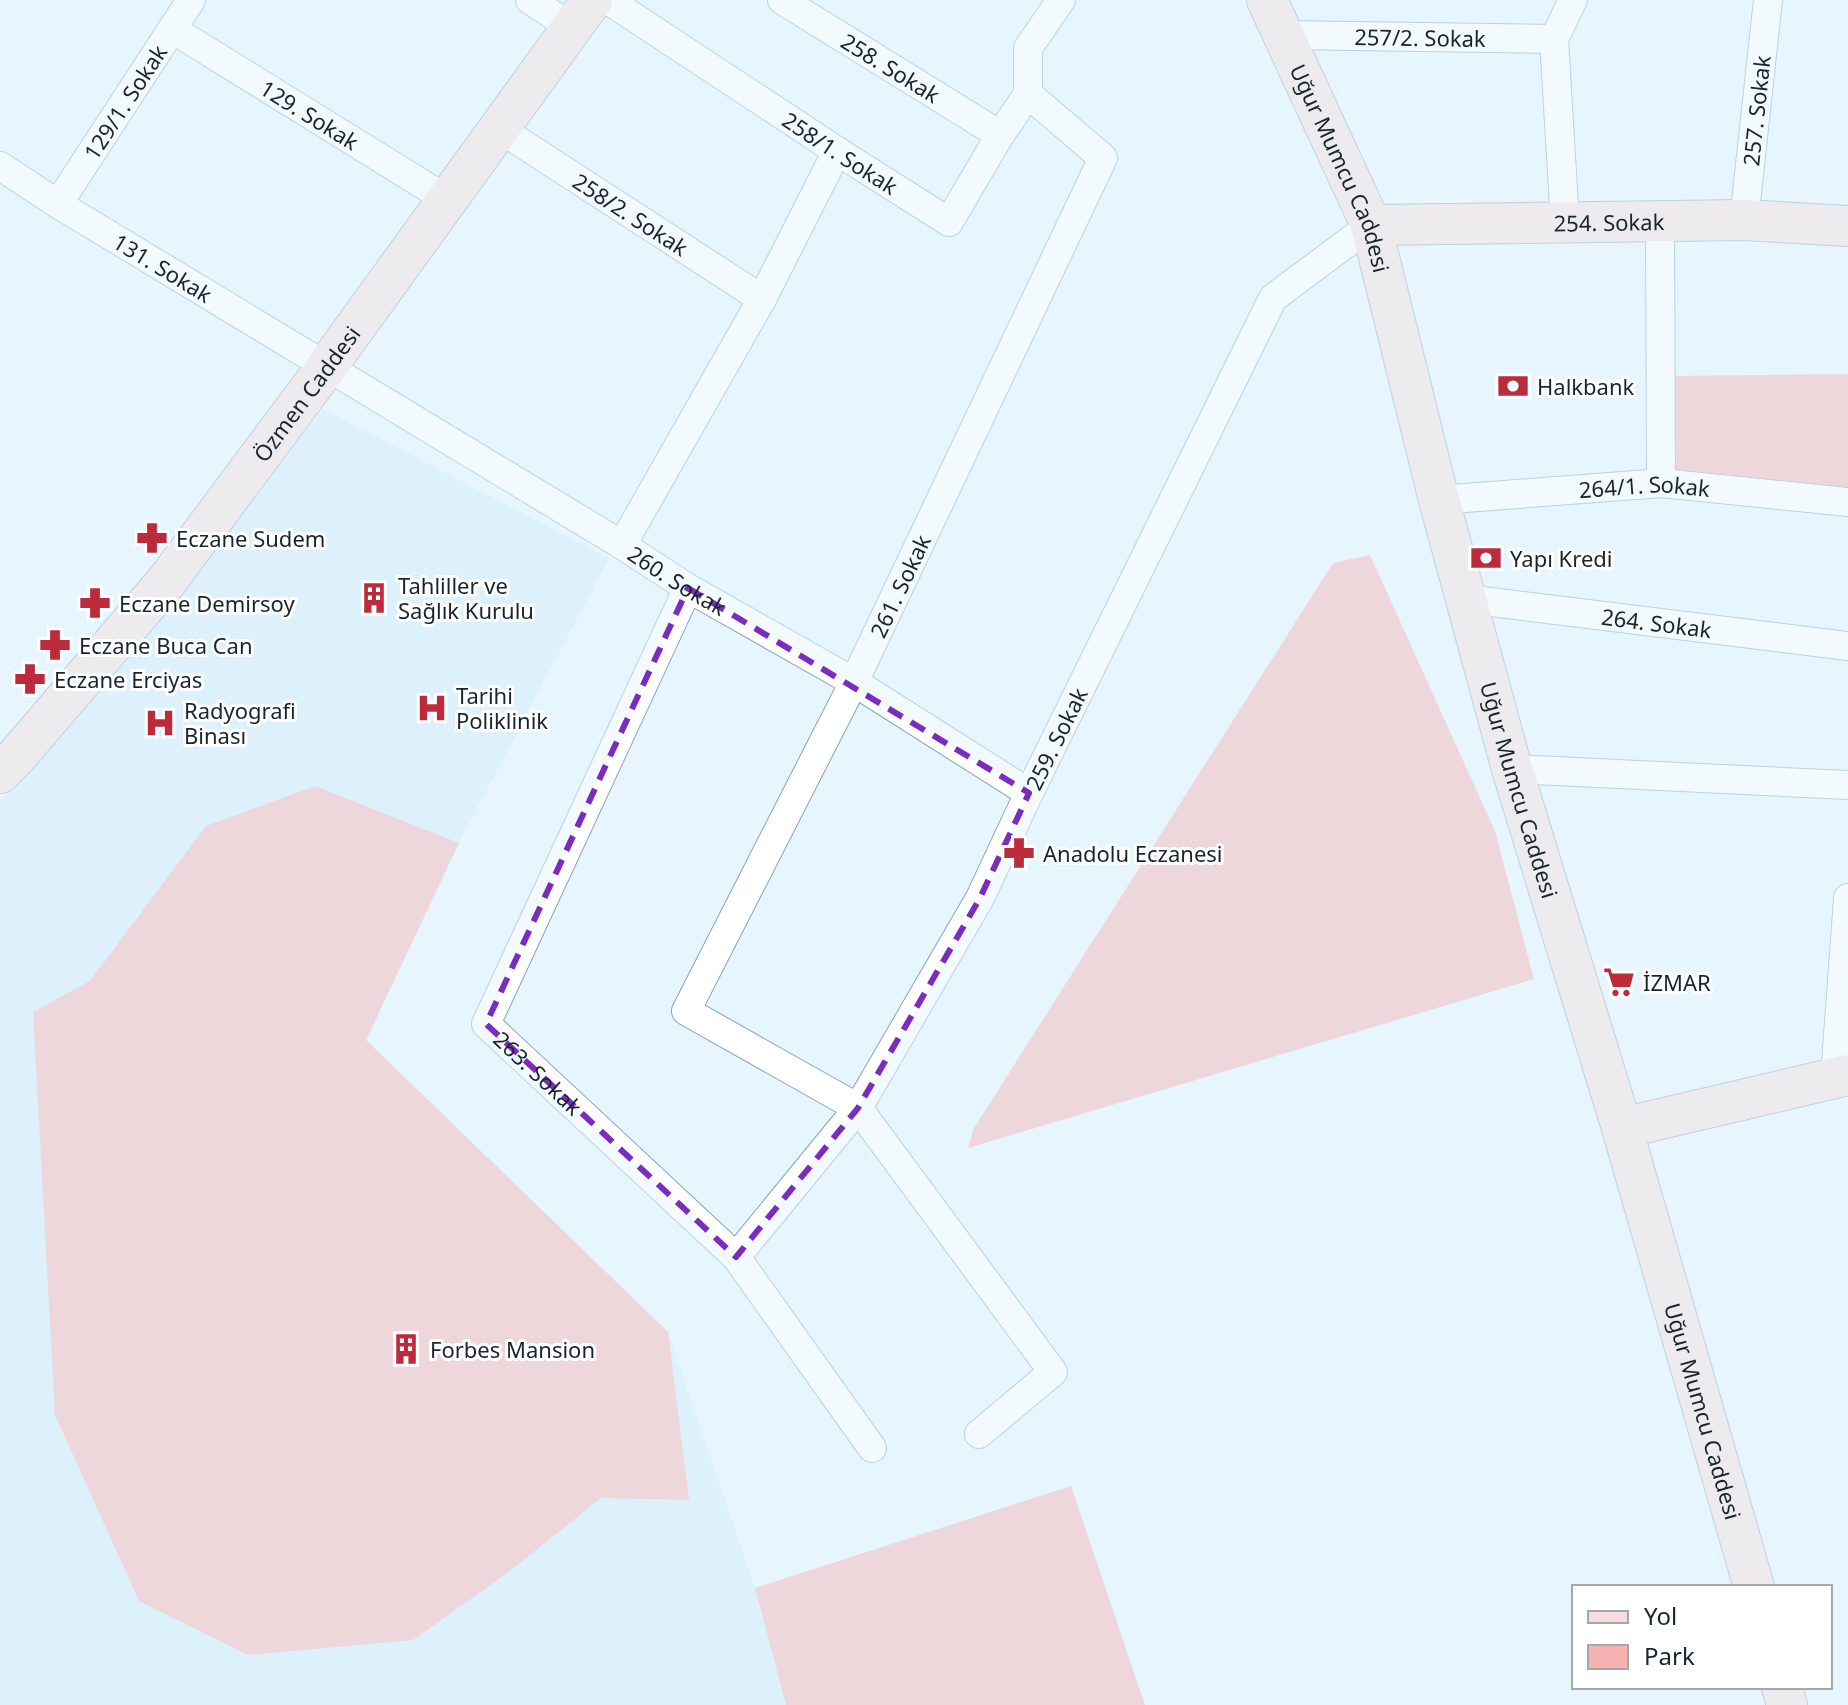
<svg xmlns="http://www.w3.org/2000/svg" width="1848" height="1705" viewBox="0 0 1848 1705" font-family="'Noto Sans',sans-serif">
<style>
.built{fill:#d1eafa}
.green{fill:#f6b1b0}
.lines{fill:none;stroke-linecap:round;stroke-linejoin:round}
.street-casing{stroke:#85a6bb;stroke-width:30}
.secondary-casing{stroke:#85a6bb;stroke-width:42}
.street{stroke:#fff;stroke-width:28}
.secondary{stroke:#f7dede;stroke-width:40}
.marked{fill:none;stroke:#7b2cbf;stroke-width:6;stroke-dasharray:16 10;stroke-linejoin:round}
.labels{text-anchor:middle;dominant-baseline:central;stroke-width:6;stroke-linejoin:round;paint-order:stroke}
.street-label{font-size:22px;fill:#18252d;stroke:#fff}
.poi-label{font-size:22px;fill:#18252d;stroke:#fff;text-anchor:start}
</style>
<rect width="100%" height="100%" fill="#e7f5fe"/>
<!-- built -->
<path class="built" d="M 323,409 L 609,558 L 459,843 L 366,1040 L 668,1332 L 755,1588 L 786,1705 L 0,1705 L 0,801 L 34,766 Z"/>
<!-- green -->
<path class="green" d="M 1848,374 L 1848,496 L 1672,475 L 1672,376 Z
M 1370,555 L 1495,831 L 1534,979 L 968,1148 L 974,1128 L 1333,563 Z
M 315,786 L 459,843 L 366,1040 L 668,1332 L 689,1500 L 601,1498 L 506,1574 L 413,1640 L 248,1655 L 139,1601 L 55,1415 L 33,1012 L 90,981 L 206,826 Z
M 1071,1486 L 1145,1705 L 786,1705 L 755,1588 Z"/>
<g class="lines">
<defs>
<g id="street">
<path d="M 530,0 L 573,28"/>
<path id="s1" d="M 608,0 L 837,151 L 949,222 L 1000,135 L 1028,94"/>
<path id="s2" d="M 782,0 L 1000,135"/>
<path id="s3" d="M 172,29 L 448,200"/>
<path id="s4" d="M 1284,35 L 1554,39"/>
<path id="s5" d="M 500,129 L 762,299"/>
<path id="s6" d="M 0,166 L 58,204 L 622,545 L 688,588 L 854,682 L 1029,793"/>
<path id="s7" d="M 58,204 L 191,0"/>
<path id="s8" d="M 1744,220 L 1768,0"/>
<path d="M 1660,221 L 1661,483"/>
<path d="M 1565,223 L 1554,39 L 1573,0"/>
<path id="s9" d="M 1439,500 L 1661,483 L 1848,502"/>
<path d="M 622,545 L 762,299 L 837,151"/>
<path id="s10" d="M 688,588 L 486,1024 L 736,1257 L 872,1448"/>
<path id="s11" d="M 1466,599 L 1848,646"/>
<path d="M 1512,769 L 1848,785"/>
<path d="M 1835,1077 L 1848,898"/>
<path id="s12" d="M 736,1257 L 858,1108 L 980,898 L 1029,793 L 1273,298 L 1371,225"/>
<path id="s13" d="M 979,1434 L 1053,1372 L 858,1108 L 686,1011 L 854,682 L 1103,158 L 1028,94 L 1028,48 L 1061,0"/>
</g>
<g id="secondary">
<path id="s14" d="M 1267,0 L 1371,225 L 1439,500 L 1512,769 L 1622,1128 L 1754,1587"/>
<path id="s15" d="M 1371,225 L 1744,220 L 1848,226"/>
<path id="s16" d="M 0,773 L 16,757 L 166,582 L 327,366 L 592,0"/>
<path d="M 1622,1128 L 1848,1075"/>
<path d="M 1782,1687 L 1787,1705"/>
</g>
</defs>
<!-- street casing -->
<use href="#street" class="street-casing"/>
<!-- secondary casing -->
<use href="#secondary" class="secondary-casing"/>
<!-- street -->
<use href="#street" class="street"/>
<!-- secondary -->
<use href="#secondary" class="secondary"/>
</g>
<!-- marked area -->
<path d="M0 0H1848V1705H0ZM 688,588 L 1029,793 L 980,898 L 858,1108 L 736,1257 L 486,1024 Z" fill="#e7f5fe" fill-opacity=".55" fill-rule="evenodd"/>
<path class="marked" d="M 688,588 L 1029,793 L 980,898 L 858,1108 L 736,1257 L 486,1024 Z"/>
<!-- icons -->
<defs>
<symbol id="bank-bare" viewBox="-9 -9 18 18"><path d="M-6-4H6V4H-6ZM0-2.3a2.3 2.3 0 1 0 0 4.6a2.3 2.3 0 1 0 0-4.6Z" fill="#bc2b3c" stroke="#fff" stroke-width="2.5" paint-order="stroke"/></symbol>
<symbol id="pharmacy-bare" viewBox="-9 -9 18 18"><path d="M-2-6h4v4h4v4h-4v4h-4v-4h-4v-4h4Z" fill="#bc2b3c" stroke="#fff" stroke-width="2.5" paint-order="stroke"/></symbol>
<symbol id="building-bare" viewBox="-9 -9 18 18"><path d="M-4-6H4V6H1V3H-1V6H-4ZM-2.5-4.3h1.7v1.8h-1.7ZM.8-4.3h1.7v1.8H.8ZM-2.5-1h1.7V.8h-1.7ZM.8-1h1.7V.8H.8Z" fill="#bc2b3c" stroke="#fff" stroke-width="2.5" paint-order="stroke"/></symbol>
<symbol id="hospital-bare" viewBox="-9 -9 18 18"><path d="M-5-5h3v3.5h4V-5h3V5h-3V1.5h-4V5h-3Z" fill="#bc2b3c" stroke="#fff" stroke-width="2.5" paint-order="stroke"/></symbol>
<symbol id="supermarket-bare" viewBox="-9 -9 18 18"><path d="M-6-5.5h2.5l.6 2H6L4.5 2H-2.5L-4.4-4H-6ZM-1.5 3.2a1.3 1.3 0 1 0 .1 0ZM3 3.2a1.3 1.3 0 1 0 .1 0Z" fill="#bc2b3c" stroke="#fff" stroke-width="2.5" paint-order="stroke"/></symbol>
</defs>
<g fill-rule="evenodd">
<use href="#bank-bare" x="1491" y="364" width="44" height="44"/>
<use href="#pharmacy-bare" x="130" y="516" width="44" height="44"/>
<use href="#bank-bare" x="1464" y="536" width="44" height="44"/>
<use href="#building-bare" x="352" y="576" width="44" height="44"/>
<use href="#pharmacy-bare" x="73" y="581" width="44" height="44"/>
<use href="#pharmacy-bare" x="33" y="623" width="44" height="44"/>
<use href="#pharmacy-bare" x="8" y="657" width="44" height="44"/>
<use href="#hospital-bare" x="410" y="686" width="44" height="44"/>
<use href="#hospital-bare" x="138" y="701" width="44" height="44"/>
<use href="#pharmacy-bare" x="997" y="831" width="44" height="44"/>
<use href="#supermarket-bare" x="1597" y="960" width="44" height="44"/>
<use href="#building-bare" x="384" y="1327" width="44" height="44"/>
</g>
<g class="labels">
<!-- street labels -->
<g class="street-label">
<text stroke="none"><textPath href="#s4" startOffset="136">257/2. Sokak</textPath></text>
<text stroke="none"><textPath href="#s2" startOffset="128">258. Sokak</textPath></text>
<text stroke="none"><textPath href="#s7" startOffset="122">129/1. Sokak</textPath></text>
<text stroke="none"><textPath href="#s8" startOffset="110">257. Sokak</textPath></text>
<text stroke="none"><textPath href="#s3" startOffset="162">129. Sokak</textPath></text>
<text stroke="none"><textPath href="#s1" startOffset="278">258/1. Sokak</textPath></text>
<text stroke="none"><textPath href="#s14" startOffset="184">Uğur Mumcu Caddesi</textPath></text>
<text stroke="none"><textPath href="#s5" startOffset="156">258/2. Sokak</textPath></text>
<text stroke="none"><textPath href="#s15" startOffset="238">254. Sokak</textPath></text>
<text stroke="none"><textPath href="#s6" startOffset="192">131. Sokak</textPath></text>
<text stroke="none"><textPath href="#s16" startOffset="488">Özmen Caddesi</textPath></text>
<text stroke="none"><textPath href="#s9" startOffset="206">264/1. Sokak</textPath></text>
<text stroke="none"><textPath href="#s6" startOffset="794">260. Sokak</textPath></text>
<text stroke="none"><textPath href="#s13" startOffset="1098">261. Sokak</textPath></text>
<text stroke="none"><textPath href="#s11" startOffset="192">264. Sokak</textPath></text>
<text stroke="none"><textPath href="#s12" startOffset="612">259. Sokak</textPath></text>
<text stroke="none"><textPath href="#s14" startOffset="832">Uğur Mumcu Caddesi</textPath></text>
<text stroke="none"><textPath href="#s10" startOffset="552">263. Sokak</textPath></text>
<text stroke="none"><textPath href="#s14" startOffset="1480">Uğur Mumcu Caddesi</textPath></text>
</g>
<!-- poi labels -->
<g class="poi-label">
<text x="1537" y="386">Halkbank</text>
<text x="176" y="538">Eczane Sudem</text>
<text x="1510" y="558">Yapı Kredi</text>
<text x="398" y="585">Tahliller ve<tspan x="398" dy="25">Sağlık Kurulu</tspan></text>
<text x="119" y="603">Eczane Demirsoy</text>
<text x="79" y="645">Eczane Buca Can</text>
<text x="54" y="679">Eczane Erciyas</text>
<text x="456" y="695">Tarihi<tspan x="456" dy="25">Poliklinik</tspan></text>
<text x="184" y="710">Radyografi<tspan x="184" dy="25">Binası</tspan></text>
<text x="1043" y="853">Anadolu Eczanesi</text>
<text x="1643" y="982">İZMAR</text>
<text x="430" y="1349">Forbes Mansion</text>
</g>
</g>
<!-- legend -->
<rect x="1572" y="1585" width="260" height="104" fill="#ffffff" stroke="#a3a8ab" stroke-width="2"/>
<rect x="1588" y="1611" width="40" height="12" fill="#f7dede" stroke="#a3a8ab" stroke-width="2"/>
<text x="1644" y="1625" font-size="24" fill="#18252d">Yol</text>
<rect x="1588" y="1645" width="40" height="24" fill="#f6b1b0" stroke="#a3a8ab" stroke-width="2"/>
<text x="1644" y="1665" font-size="24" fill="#18252d">Park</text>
</svg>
